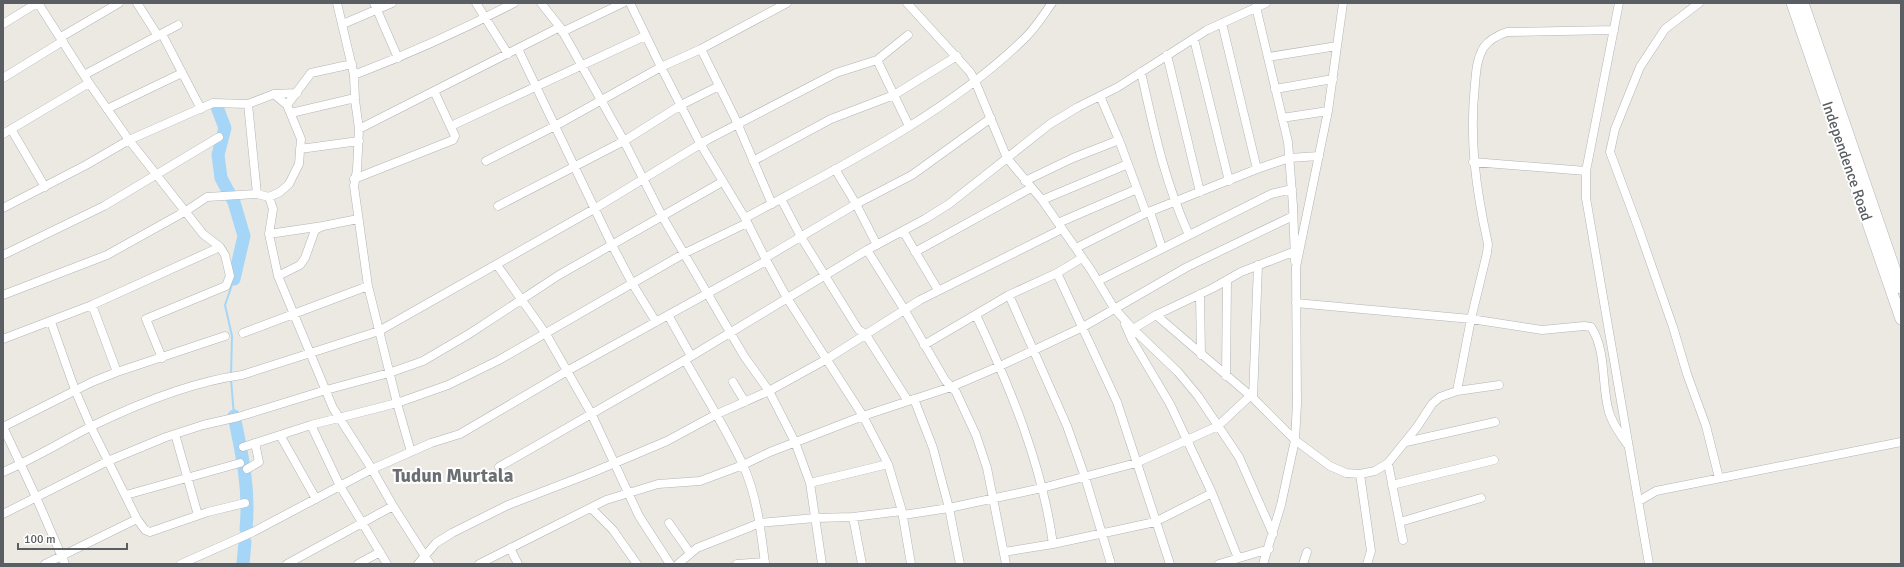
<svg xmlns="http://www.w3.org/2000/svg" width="1904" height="567" viewBox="0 0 1904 567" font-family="Signika,sans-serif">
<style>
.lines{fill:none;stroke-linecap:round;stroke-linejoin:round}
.stream{stroke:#a6d6f7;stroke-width:2}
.river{stroke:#a6d6f7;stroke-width:13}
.street-casing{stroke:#b2b4b8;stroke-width:9}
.secondary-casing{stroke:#b3b6bb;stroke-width:12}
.street{stroke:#fff;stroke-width:8}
.secondary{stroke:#fff;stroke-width:11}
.labels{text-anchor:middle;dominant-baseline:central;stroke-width:4;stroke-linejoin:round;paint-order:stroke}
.street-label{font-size:15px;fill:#5a5d61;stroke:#fff}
.district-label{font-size:19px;font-weight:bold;fill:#6b6f73;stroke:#fff}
</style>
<rect width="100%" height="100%" fill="#ebe9e1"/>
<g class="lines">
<!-- stream -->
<path class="stream" d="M 231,375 L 232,336 L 225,305 L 234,279
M 231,379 L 234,416"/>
<!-- river -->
<path class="river" d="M 217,107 L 225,128 L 218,155 L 221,178 L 234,202 L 244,236 L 234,279
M 234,416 C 242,454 250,490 246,529
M 243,564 L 245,542"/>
<defs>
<path id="street" d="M 38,3 L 89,83 L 129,140 L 203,234 L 220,247 L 225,255 L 230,276 L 226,286 L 146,319 L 162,358
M 137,3 L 158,36
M 337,3 L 354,75 L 355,100 L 359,129 L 357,170 L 354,186 L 368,286 L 397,403 L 411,452
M 374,3 L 398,58
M 476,3 L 508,54
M 541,3 L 560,27 L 624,141 L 662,216 L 744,356 L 769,391 L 795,442 L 810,483 L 822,564
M 630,3 L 661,67 L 701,145 L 745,218 L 765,258 L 787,298 L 863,416 L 888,464 L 902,511 L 911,564
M 907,3 L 970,72 L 975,81 L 1007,158 L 1042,200 L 1091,270 L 1114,308 L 1133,329 L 1178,372 L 1198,396 L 1239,457 L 1273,534
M 1619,3 L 1586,171 L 1586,198 L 1649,564
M 1699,3 L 1665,29 L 1640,67 L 1615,129 L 1610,152 L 1638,227 L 1673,327 L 1687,374 L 1706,426 L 1719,478
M 1256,7 L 1288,142 L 1293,206 L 1295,261
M 1222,23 L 1257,169
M 3,24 L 37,3
M 343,24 L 392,3
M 562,32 L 623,3
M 162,34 L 201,109
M 61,37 L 119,3
M 1194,39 L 1229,181
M 518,49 L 612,245 L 632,283 L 656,322
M 701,49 L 735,118 L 772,204
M 1167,55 L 1200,192
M 1268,57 L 1337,46
M 877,60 L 909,126
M 1141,72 C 1154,130 1164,180 1189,235
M 84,75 L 178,25
M 354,75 C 409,54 462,30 514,3
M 3,78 L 63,41
M 1275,89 L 1333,79
M 274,94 L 297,93
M 1100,96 L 1119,140 L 1146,213
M 107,109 L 182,73
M 291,113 L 355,98
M 1282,118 L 1328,111
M 451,126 L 645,36
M 11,129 L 45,187
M 359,129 L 560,27
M 3,134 L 89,83
M 300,149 L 359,141
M 486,161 L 555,126 L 661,67 L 701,49 L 787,3
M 753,161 L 831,119 L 894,95 L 957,56
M 1473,162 L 1586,171
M 835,169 L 856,204 L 877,245
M 354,179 L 453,140 L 455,136 L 434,91
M 1025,181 L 1073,158 L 1119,140
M 257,194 L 248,104 L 274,94 L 287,105 L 311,73 L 352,64
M 269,197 L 280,192 L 289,184 L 299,164 L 301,139 L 287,105
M 781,199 L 801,237 L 858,329 L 866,335 L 908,401
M 1042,200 L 1128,164
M 498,206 L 624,141 L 681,105 L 719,86
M 3,208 L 86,165 L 129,140 L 213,103 L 248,104
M 1150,212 L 1162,248
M 745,218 C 840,167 949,113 1026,37 C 1036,27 1044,14 1052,3
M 1058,223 L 1137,189
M 903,231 L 938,290
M 269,234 L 278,276 L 333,408 L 372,469 L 431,443 L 460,434 L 567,371 L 766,261
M 1076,248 L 1146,213 L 1257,169 L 1289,158 L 1319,156
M 867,250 L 904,309 L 945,380 L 956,392 L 976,435 L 987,468 L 1006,564
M 915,252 L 1031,188
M 3,255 L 104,206 L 219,137
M 765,258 L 856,204 L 912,175 L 991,118
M 497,265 L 546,334 L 591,413 L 639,516 L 670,564
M 1057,273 L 1117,402 L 1170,564
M 278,276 L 300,265 L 305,258 L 315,230 L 323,226 L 358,219
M 1098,281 L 1271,194 L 1292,189
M 1200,294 L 1201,355
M 3,295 L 107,255 L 186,211 L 207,197 L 257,194 L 269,197 L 273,209 L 269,234 L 323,226
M 1009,295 L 1067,426 L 1085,477 L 1111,564
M 1296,303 L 1471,319 L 1542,330 L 1584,326 L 1591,327 C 1607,351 1601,385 1609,412 C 1612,423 1620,434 1627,444
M 92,305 L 117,372
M 668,315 L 691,356
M 976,315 C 1010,387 1042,464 1053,544 L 1004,552
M 1156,315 L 1253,398 L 1295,440 L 1330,466 L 1346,473 L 1360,474 L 1375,471 L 1388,463 L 1417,427 L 1432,404 L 1440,397 L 1457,391 L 1499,385
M 51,322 L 75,390 L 91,427 L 137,519 L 145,530 L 150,532 L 208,512 L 245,503
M 1125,324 L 1132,340 L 1170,404 L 1212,493 L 1238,558
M 1133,329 L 1156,315 L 1213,288 L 1241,272 L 1293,252
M 243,333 L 368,286
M 3,339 L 92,305 L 220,247
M 924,345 L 1009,295 L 1057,273 L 1082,258
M 685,360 C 704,394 727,430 743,465 C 757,496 761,531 765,564
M 1226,376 L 1227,280
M 733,382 L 745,402
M 1457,391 L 1471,319 L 1487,253 L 1488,244 C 1476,190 1469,140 1475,84 C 1476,71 1477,58 1484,47 C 1490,39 1498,35 1507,32 L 1614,30
M 1253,398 L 1258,265
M 914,399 L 933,448 L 949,508 L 960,564
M 311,425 L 340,486 L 387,564
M 175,434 L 198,515
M 280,435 L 316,499
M 1406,442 L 1495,422
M 243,447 L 311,425 L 397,403 L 448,385 L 499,360 L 685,253 L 747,223
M 1388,463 L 1403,540
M 499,467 L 685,360 L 867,250 L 925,219 L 949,204 L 1050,124 L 1078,107 L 1118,87 L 1207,30 L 1266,3
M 247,469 L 259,462 L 255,443
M 3,472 C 33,459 61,442 90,427 C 137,404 190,382 242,375 L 379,331 L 594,209 L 707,140 L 836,73 L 877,60 L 908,35
M 1360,474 L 1371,551 L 1367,564
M 810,483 L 888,464
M 1392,485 L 1494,460
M 126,495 L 240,463
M 1639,501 L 1656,491 L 1901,442
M 591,508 L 613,530 L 637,564
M 3,514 L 108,461 L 166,437 L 203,425 L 238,417 L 326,390 L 389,373 L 423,361 L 469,334 L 559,275 L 722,182
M 903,515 L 949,508 L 1042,488 L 1136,463 L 1218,426 L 1250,396
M 853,517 L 862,564
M 1400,522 L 1481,498
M 669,523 L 690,553
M 1053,544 L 1155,522 L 1212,493
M 510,548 L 518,564
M 45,564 L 137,519
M 65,564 L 36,497 L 3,427 L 92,382 L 117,372 L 225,336
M 181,564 L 253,532 L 372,469 L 393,506
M 287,564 L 393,506 L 430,564
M 358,564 L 380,552
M 418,564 L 436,543 L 452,533 L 508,505 L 591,473 L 667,441 L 715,415 L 769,391 L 827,359 L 920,300 L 1062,229
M 479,564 L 606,500 L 658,484 L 700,481 L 743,465 L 770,452 L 863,416 L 951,387 L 1000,366 L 1083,327 L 1187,267 L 1293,216
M 678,564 L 697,548 L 760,523 L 815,518 L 853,517 L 902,511
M 737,564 L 765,562
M 1219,564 L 1269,549
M 1263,564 L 1281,505 L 1295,440 L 1297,403 L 1296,267 L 1328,111 L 1343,3
M 1303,564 L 1307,552"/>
<path id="secondary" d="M 1792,3 L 1901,319
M 1803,3 L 1901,288"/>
</defs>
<!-- street casing -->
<use href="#street" class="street-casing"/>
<!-- secondary casing -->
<use href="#secondary" class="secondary-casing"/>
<!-- street -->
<use href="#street" class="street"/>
<!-- secondary -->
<use href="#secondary" class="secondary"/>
</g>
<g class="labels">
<!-- street labels -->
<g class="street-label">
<text transform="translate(1847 161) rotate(71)">Independence Road</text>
</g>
<!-- district labels -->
<g class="district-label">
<text x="453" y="476">Tudun Murtala</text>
</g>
</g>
<!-- border -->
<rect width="1904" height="567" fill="none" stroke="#5a5d61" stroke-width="8"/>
<!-- scale -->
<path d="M18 543v6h109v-6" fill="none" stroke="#5a5d61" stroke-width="2"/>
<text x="24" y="543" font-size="12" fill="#5a5d61" stroke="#ffffff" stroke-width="3" paint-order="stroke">100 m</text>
</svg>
